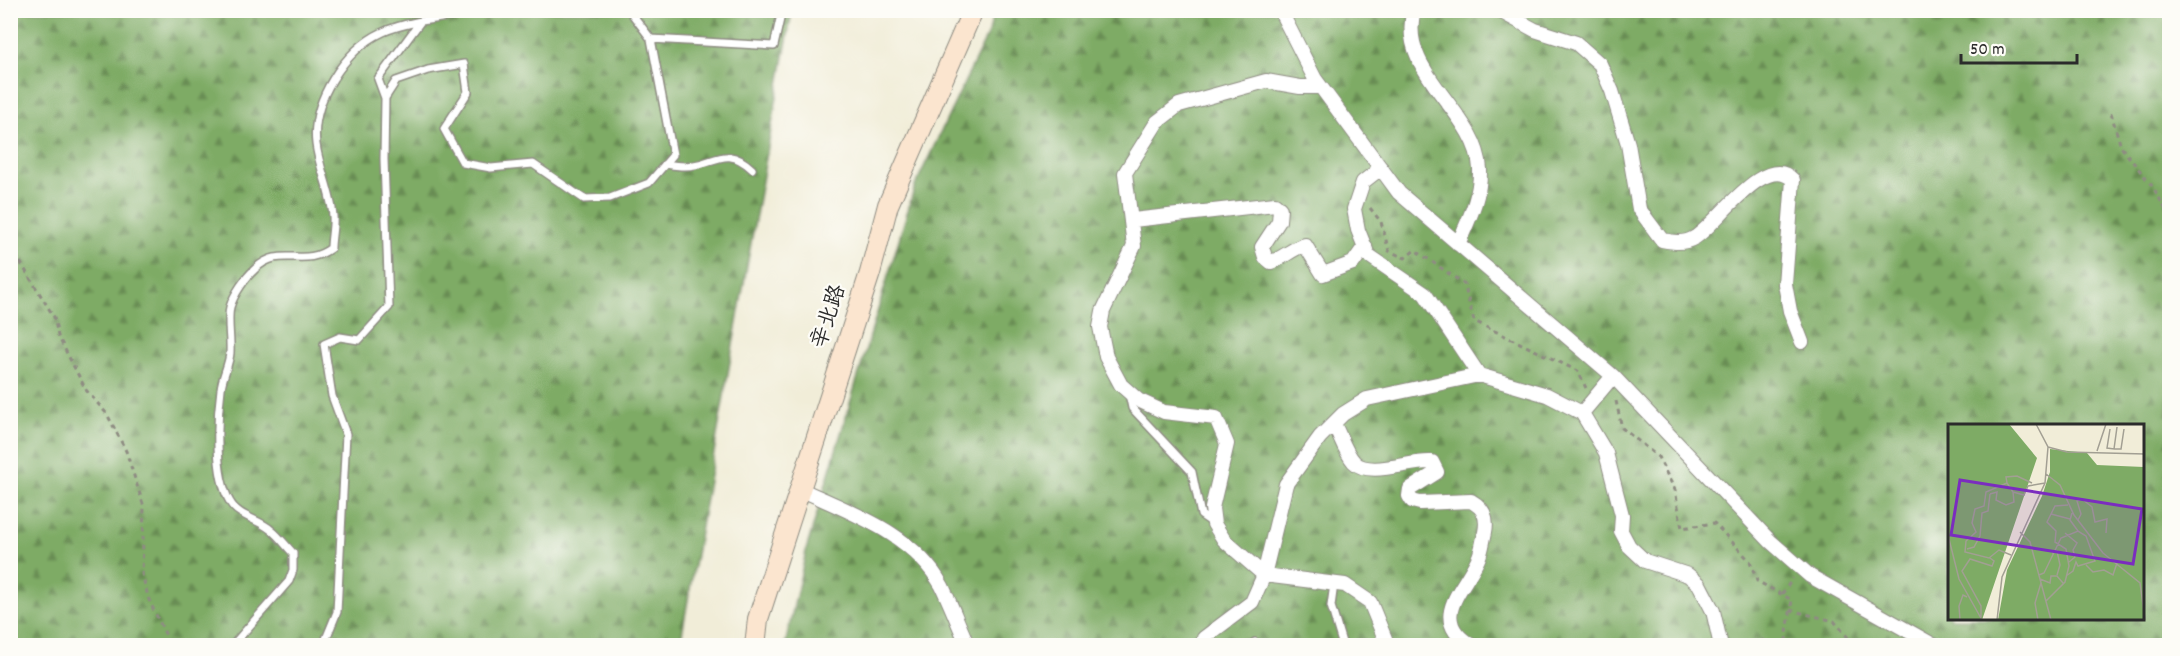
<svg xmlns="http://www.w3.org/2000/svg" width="2180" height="656" viewBox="0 0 2180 656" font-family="Dekko,'LXGW WenKai TC',sans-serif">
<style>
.forest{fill:url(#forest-firs);stroke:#546b48;stroke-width:1.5;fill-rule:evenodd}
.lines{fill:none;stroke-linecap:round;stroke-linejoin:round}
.service-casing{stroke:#8e8c82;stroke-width:10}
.minor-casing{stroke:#8e8c82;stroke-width:16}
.secondary-casing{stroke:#8e8c82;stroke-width:22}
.path{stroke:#8e8c82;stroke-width:3;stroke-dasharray:4.5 4.5;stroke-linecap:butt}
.service{stroke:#fff;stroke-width:7}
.minor{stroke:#fff;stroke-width:14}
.secondary{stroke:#fbe5cf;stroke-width:20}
.labels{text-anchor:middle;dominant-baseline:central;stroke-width:4.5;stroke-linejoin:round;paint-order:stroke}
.street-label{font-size:22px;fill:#2b2b2b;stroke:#fdfcf7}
.inset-road{fill:none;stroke:#a29f93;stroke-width:1.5}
.view{fill:#7b2cbf;fill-opacity:0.15;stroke:#7b2cbf;stroke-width:3}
.inset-edge{fill:none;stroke:#2b2b2b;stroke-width:3}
</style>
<defs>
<pattern id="forest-firs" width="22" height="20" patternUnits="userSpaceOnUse" patternTransform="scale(1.5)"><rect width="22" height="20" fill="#7eab65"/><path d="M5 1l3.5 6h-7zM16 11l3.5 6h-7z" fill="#678b53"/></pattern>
</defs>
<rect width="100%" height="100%" fill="#fdfcf7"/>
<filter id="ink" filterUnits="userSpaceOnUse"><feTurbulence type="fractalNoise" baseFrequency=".0167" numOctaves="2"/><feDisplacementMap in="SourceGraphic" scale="12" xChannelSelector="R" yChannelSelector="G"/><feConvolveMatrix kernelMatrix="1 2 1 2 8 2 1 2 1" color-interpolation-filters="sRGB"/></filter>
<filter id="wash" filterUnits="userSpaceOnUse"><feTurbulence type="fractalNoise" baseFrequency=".008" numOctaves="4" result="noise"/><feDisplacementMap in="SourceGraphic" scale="24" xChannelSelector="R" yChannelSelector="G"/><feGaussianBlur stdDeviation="1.35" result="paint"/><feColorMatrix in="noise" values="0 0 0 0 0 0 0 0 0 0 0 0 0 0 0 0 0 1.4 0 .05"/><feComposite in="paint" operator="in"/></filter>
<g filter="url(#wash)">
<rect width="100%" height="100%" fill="#f1edd8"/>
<!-- forest -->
<path class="forest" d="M 10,11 L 792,11 L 680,645 L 11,645 Z
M 993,11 L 2169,11 L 2169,645 L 785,646 L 807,547 L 915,186 L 990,29 ZM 1949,425 L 2142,425 L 2142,618 L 1949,618 Z"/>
</g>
<g filter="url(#ink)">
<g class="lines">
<defs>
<path id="service" d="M 651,39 L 774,46 L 782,10
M 385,98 L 396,81 L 428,70 L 464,64 L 468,92 L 444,129 L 463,163 L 491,168 L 533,164 L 584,199 L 610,198 L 649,183 L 673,155 L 651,39 L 629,10
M 665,164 C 671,165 678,166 685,166 C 714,166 725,143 752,169
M 1129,394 L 1132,408 L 1192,472 L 1201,515 L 1214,524
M 1334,584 L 1331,606 L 1343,646
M 232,646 L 289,581 L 293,570 L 293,553 C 286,546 279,536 271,530 C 259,519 238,517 230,502 C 214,475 217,418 221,389 C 222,377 229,365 230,353 C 231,339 227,321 230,307 C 234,294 245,278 255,269 C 281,244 303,269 331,248 C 331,238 334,226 333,216 C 331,192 319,168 316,144 C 311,102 344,50 383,32 C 415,18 452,19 486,10
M 323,646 L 337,612 L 346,434 L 332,396 L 324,344 L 340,337 L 359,340 L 389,307 L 384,159 L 385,98 L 378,79 L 421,21
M 1249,646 L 1255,642 L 1264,646"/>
<path id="minor" d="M 1280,10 L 1315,79 L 1399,193 L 1613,376 L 1770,541 L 1810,576 L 1935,646
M 1414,10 C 1396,73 1477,111 1480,169 C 1481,196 1469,219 1458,244
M 1498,10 L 1535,30 L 1576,43 L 1600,64 L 1612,91 L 1628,144 L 1639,209 L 1662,240 C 1673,242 1684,244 1694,238 C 1716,226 1765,150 1793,180 L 1785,284 L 1790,311 L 1802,342
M 1321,87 L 1300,87 L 1266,81 L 1179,105 L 1157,122 L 1125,173 L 1134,246 L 1103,311 L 1100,327 L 1106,357 L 1121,385 L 1138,400 L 1164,412 L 1216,418 L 1227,444 L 1212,508 L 1214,524 L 1224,540 L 1264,575 L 1345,585 L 1370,602 L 1388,646
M 1381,168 L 1363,182 L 1354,209 L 1358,230 L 1368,255 L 1425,294 L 1479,375
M 1133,220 L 1275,204 L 1280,209 L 1279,221 L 1262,247 L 1265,257 L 1271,262 C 1284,258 1292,248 1305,245 L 1323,274 L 1353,263 L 1365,246
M 1582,413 L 1613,376
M 1334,424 C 1340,435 1345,452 1354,462 C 1369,478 1411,460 1432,462 L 1437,472 L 1410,489 L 1409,496 L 1412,501 L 1420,503 L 1471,501 C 1484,508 1488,517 1485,532 C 1483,540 1482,551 1478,559 C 1464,590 1427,619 1472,646
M 800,489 C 851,513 913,533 942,586 C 951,605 959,626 968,646
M 1203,646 L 1204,638 L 1252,602 L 1264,575 L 1286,484 L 1320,437 L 1343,414 L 1367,399 L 1479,375 L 1547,395 L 1582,413 L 1606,453 L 1622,515 L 1621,531 L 1629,546 L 1645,561 L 1688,575 L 1699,584 L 1713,611 L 1721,646"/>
<path id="secondary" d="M 755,646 L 758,619 L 870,273 L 888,205 L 973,10"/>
</defs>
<!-- service casing -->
<use href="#service" class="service-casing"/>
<!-- minor casing -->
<use href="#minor" class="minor-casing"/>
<!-- secondary casing -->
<use href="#secondary" class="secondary-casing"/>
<!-- path -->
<path class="path" d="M 2111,113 L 2121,147 L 2153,187 L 2170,217
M 1370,208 L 1381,222 L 1389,251 L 1405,258 L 1415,250 L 1464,284 L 1474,321 L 1578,371 L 1586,388
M 10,237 L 19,260 L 54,317 L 58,336 L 86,390 L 107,414 L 126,451 L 144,507 L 142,574 L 149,600 L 171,646
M 1616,401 L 1622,428 L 1658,457 L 1675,490 L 1682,528 L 1714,523 L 1750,561 L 1757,581 L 1792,600 L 1785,646
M 1782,594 L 1793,578
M 1790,610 L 1834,621 L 1851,641 L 1872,646
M 1744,646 L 1763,640 L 1769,646"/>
<!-- service -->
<use href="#service" class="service"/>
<!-- minor -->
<use href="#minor" class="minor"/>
<!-- secondary -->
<use href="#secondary" class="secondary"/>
</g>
</g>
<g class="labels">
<!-- street labels -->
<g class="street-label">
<text transform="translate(830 317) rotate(-72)">辛北路</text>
</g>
</g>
<!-- overview -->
<g transform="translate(1948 424)">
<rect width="196" height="196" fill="#f1edd8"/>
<path d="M 0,0 L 61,0 L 89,34 L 34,196 L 0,196 ZM 102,25 L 139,29 L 149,41 L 196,43 L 196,196 L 50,196 L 59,146 L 94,72 L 102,48 Z" fill="#7eab65"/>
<path class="inset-road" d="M 162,5 L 159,24 L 166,25 L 169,3M 100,23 L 119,28 L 197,30M 166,25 L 173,25 L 176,5M 149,27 L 158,0M 98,50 L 112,61 L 126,91 L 155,129 L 192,159 L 197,196M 59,59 L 58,53 L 69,52 L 84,59M 65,68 L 76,71 L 80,62 L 97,59M 42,70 L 49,68 L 48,76 L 58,81 L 66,78 L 65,68 L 59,59 L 38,68 L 36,82 L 27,85 L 24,99 L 28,108 L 18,117 L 17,128 L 41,134 L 51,126 L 63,131M 124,89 L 122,96 L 130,107M 103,90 L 122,95M 130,96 L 133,90 L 129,77 L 134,75 L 144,83 L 147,98 L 159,95 L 158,109M 72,108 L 82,118 L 103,196M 117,109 L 129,119 L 125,126 L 127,133 L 121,138M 0,111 L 11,155 L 34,196M 19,125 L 26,123 L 32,112 L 34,89 L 40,87 L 42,70M 104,129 L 109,127 L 112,141 L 109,151M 138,141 L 145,148 L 156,146 L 165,151 L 169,139M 91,151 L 96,149 L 113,114 L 130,107 L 138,112 L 147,137 L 130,142 L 128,138 L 125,147 L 118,152M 92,155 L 102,159 L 103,152 L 109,152 L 115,159M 98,177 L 117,158 L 121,142 L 118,125 L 107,118 L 108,107 L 99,98 L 107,82 L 120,81M 33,193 L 33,182 L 14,147 L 22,135 L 44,142 L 46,137 L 42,134M 12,196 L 11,182 L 15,171 L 19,173M 49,196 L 54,153 L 97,59 L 100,23 L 88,0M 90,196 L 87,179 L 93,159"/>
<path class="view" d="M 12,56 L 194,85 L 185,140 L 3,111 Z"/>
<rect width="196" height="196" class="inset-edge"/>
</g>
<!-- margin -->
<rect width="2180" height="656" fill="none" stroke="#fdfcf7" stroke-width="36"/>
<!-- scale -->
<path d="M1961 54v9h116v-9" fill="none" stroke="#2b2b2b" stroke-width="3"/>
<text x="1970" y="54" font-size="18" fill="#2b2b2b" stroke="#fdfcf7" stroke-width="4.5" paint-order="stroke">50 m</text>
</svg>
